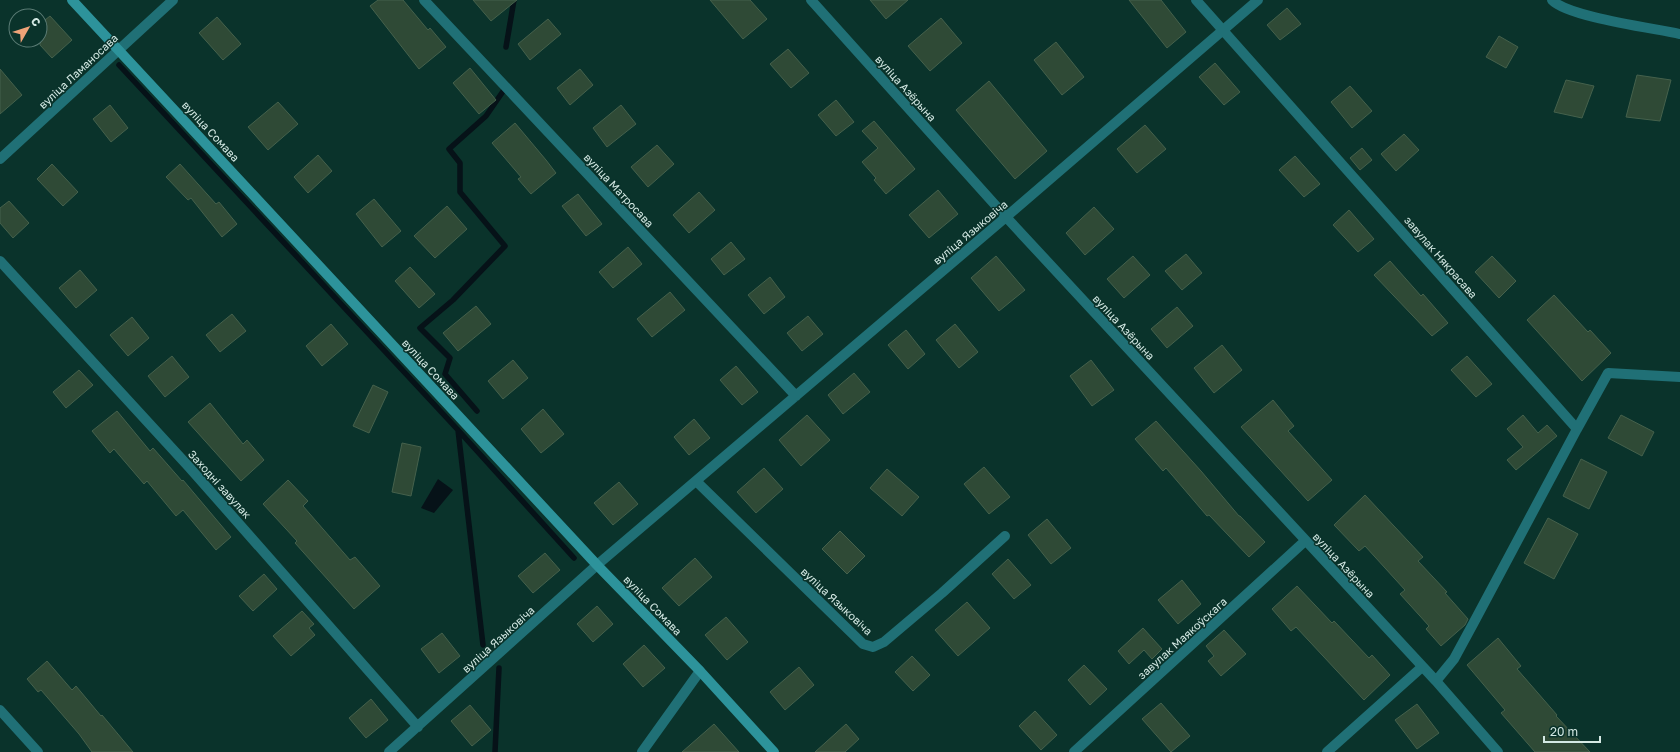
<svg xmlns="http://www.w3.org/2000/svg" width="1680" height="752" viewBox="0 0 1680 752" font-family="'Golos Text',sans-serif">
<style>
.water{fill:#061218}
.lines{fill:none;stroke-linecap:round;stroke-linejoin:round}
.stream{stroke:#061218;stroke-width:5.5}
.building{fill:#2f4a36;stroke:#45614c}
.street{stroke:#207076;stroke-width:10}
.secondary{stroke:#2d939b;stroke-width:10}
.labels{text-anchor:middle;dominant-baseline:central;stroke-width:3;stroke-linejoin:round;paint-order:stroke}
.street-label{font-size:11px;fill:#d4e9e4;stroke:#0a332b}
</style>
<rect width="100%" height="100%" fill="#0a332b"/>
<!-- water -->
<path class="water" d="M 438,479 L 453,490 L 434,513 L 421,508 Z"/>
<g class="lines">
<!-- stream -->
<path class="stream" d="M 506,47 L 514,0
M 119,65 L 458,430 L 574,558
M 477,411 L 445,374 L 450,358 L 420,328 L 453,300 L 505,246 L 460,192 L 460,163 L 449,149 L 486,116 L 506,87 L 505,86
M 458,430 L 483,645
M 495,752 L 499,668"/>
</g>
<!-- building -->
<path class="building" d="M 378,0 L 403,0 L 428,30 L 430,28 L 446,47 L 419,69 L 370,6 Z
M 473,0 L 517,0 L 491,21 Z
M 710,0 L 750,0 L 767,19 L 743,39 Z
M 870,0 L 908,0 L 886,19 Z
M 1129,0 L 1161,0 L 1186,32 L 1167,48 Z
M 1287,8 L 1301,24 L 1280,40 L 1267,25 Z
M 50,16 L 72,40 L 52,58 L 40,45 L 40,24 Z
M 217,17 L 241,44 L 223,60 L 199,33 Z
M 941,18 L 962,43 L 930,71 L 908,46 Z
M 548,19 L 561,34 L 530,60 L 518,44 Z
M 1499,36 L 1518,47 L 1506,68 L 1486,57 Z
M 1056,42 L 1084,77 L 1062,95 L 1034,60 Z
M 788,49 L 809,73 L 791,88 L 770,64 Z
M 1215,63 L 1240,92 L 1224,105 L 1199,77 Z
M 470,68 L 496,100 L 479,114 L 453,83 Z
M 0,69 L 22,95 L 0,114 Z
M 580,69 L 593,85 L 570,105 L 557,88 Z
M 1637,75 L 1671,80 L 1660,121 L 1626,117 Z
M 1566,80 L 1594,86 L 1582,118 L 1554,112 Z
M 989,81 L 1047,151 L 1015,179 L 956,110 Z
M 1350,86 L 1372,111 L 1352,128 L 1331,102 Z
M 836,100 L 854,122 L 836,136 L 818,115 Z
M 278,102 L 298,124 L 268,150 L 248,127 Z
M 110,105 L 128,128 L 111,142 L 93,119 Z
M 621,105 L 636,124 L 607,147 L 593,128 Z
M 874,121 L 915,169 L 886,194 L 874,180 L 876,178 L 862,162 L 878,148 L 862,131 Z
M 515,123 L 546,160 L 556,173 L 531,194 L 518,179 L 521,177 L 492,143 Z
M 1145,125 L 1166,149 L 1137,173 L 1117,149 Z
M 1404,134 L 1419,150 L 1396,171 L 1381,154 Z
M 657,145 L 674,164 L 648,187 L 631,167 Z
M 1362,148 L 1372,160 L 1360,170 L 1350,158 Z
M 318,155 L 332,171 L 308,193 L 294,177 Z
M 1295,156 L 1320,184 L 1304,197 L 1279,170 Z
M 52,164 L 78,192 L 63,206 L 37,179 Z
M 180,164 L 216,204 L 219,202 L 237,224 L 222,237 L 191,198 L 188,200 L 166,177 Z
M 938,190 L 958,214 L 929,238 L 909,215 Z
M 699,192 L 715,210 L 689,233 L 673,215 Z
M 578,194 L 602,224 L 586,236 L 562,206 Z
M 374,199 L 401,231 L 382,247 L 356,214 Z
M 9,201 L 29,223 L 13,238 L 0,223 L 0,208 Z
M 447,206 L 467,229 L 435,258 L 414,236 Z
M 1094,207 L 1114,229 L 1085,255 L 1066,233 Z
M 1349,210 L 1374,239 L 1358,252 L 1333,225 Z
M 731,242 L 745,259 L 724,275 L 711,259 Z
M 628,247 L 642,264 L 613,288 L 599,272 Z
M 1186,254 L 1202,273 L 1182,290 L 1165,271 Z
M 996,256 L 1025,290 L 999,311 L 971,278 Z
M 1133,256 L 1150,275 L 1124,298 L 1107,279 Z
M 1492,256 L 1516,281 L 1499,298 L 1475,272 Z
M 1390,261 L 1421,296 L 1423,294 L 1448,323 L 1432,336 L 1374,275 Z
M 410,267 L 435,294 L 419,308 L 395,281 Z
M 80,270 L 97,290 L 76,308 L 59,288 Z
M 770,277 L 785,297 L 764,314 L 748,295 Z
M 670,292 L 685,310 L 652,337 L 637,319 Z
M 1554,295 L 1588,332 L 1590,330 L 1611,353 L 1582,381 L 1527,320 Z
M 476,306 L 491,324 L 458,351 L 443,333 Z
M 1177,307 L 1193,326 L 1167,348 L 1151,329 Z
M 232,314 L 246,331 L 220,352 L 206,335 Z
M 808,316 L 823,334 L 802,351 L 787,333 Z
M 132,317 L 149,338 L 128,356 L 110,335 Z
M 331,324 L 348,344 L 322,366 L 306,346 Z
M 955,324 L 978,352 L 959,368 L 936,340 Z
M 906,330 L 925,354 L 908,369 L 888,345 Z
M 1222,345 L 1242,370 L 1214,393 L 1194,368 Z
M 172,356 L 189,377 L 165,397 L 148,376 Z
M 1467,356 L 1492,384 L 1476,397 L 1451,370 Z
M 513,360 L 528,378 L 503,399 L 488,381 Z
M 1091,360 L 1114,390 L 1092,406 L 1070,376 Z
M 736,366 L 758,392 L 742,405 L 720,380 Z
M 79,370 L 93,385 L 66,408 L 53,392 Z
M 854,373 L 870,392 L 843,414 L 828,395 Z
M 373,385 L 388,392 L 369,433 L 353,426 Z
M 1273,400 L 1294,426 L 1288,431 L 1332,480 L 1308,501 L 1241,427 Z
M 210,403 L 243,444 L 247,440 L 264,460 L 241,481 L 188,422 Z
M 543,409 L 564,434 L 541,453 L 521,429 Z
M 117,411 L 150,451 L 153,448 L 182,481 L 183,480 L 231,537 L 216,550 L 183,510 L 176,516 L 147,481 L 144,484 L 114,449 L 110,453 L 92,431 Z
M 807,415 L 830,440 L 801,466 L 779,440 Z
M 1523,415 L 1538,433 L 1547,425 L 1557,436 L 1516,470 L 1507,460 L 1523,447 L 1507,429 Z
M 1621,415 L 1654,432 L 1642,456 L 1608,438 Z
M 694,419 L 710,438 L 689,455 L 674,437 Z
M 1156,421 L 1201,471 L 1239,516 L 1240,516 L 1265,542 L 1249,557 L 1209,515 L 1207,516 L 1166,468 L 1163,471 L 1135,439 Z
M 402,443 L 421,447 L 411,496 L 392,492 Z
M 1581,459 L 1607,472 L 1589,509 L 1563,496 Z
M 984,467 L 1010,497 L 989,514 L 964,484 Z
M 764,468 L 783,489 L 756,513 L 737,492 Z
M 887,469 L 919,497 L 902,516 L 870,488 Z
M 288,480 L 308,501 L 303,506 L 350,560 L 355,557 L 380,586 L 354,609 L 295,543 L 297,541 L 263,504 Z
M 619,482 L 638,504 L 613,525 L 594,503 Z
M 1365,495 L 1423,557 L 1418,561 L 1447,592 L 1445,593 L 1468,619 L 1465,625 L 1441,646 L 1426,629 L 1429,626 L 1400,594 L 1405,590 L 1365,546 L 1359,551 L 1334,525 Z
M 1548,518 L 1578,534 L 1554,579 L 1524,563 Z
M 1047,519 L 1071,548 L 1051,564 L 1028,535 Z
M 840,531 L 865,556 L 847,574 L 822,549 Z
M 545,553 L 560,570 L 533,593 L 518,576 Z
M 695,558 L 712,577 L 679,606 L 662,588 Z
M 1008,559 L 1031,585 L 1014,599 L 992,574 Z
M 264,574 L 277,589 L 253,611 L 239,596 Z
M 1182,580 L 1201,604 L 1178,624 L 1158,600 Z
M 1297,586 L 1332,623 L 1334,621 L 1369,658 L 1372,655 L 1390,675 L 1364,700 L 1296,627 L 1291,631 L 1272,609 Z
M 967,602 L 990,628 L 958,656 L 935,630 Z
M 597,606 L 613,624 L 593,642 L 577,624 Z
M 302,611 L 314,624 L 309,628 L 315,635 L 291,656 L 273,636 Z
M 726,617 L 748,642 L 727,660 L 705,635 Z
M 1143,628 L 1162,649 L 1152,659 L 1144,650 L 1129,664 L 1118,651 Z
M 1224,630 L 1246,654 L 1221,676 L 1208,661 L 1214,656 L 1206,646 Z
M 442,633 L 460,656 L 439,673 L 421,649 Z
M 1498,638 L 1521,666 L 1517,669 L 1557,715 L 1556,716 L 1590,752 L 1535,752 L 1501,713 L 1505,710 L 1467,665 Z
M 644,645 L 665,668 L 643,687 L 623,664 Z
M 912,656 L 930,675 L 913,691 L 895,672 Z
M 47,661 L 72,690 L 76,686 L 101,716 L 102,715 L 133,752 L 92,752 L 79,734 L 41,690 L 38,692 L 27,679 Z
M 1084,665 L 1107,689 L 1090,705 L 1068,680 Z
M 799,667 L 814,685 L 785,710 L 770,692 Z
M 371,699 L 388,720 L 366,738 L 349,718 Z
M 1161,703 L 1190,736 L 1171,752 L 1142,719 Z
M 1417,704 L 1439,733 L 1417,749 L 1395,720 Z
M 470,705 L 491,730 L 472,746 L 451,721 Z
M 1035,711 L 1057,735 L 1041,750 L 1019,726 Z
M 714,724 L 739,752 L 682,752 Z
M 846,724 L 859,739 L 845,752 L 815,752 Z"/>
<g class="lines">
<!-- street -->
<path class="street" d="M 424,0 L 796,396
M 811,0 L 1006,217 L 1436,681 L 1498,752
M 1196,0 L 1577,429 L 1608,373 L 1680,377
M 1552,0 C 1568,17 1653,28 1680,34
M 0,159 L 173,0
M 0,261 L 189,467 L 418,727
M 696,481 L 863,644 L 873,647 L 884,642 L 942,593 L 1005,536
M 1436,681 L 1454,659 L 1473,624 L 1577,429
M 0,710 L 38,752
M 389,752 L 597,565 L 1006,217 L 1258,0
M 642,752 L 700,671
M 1074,752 L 1305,541
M 1327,752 L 1422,667"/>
<!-- secondary -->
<path class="secondary" d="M 72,0 L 597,565 L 700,671 L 774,752"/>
</g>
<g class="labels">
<!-- street labels -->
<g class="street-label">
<text transform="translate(78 71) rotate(-43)">вуліца Ламаносава</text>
<text transform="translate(906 88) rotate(48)">вуліца Азёрына</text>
<text transform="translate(211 131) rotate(47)">вуліца Сомава</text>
<text transform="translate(619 190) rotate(47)">вуліца Матросава</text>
<text transform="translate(970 232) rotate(-40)">вуліца Языковіча</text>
<text transform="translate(1441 257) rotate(49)">завулак Някрасава</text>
<text transform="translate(1124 327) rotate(47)">вуліца Азёрына</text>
<text transform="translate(431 369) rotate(47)">вуліца Сомава</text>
<text transform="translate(220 484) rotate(48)">Заходні завулак</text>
<text transform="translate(1344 565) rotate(47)">вуліца Азёрына</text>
<text transform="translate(837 601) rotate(43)">вуліца Языковіча</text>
<text transform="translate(653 605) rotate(46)">вуліца Сомава</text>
<text transform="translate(1182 638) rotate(-42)">завулак Маякоўскага</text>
<text transform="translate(498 639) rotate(-42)">вуліца Языковіча</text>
</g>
</g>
<!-- north arrow -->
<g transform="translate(28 28) rotate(51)"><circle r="19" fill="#0a332b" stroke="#5b7c75"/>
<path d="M0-3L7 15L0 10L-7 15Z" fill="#efa378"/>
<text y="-6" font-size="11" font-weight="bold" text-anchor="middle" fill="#d4e9e4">С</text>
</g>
<!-- scale -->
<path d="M1544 736v6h56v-6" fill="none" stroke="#d4e9e4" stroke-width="2"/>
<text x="1550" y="736" font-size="12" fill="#d4e9e4" stroke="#0a332b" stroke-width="3" paint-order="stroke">20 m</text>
</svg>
